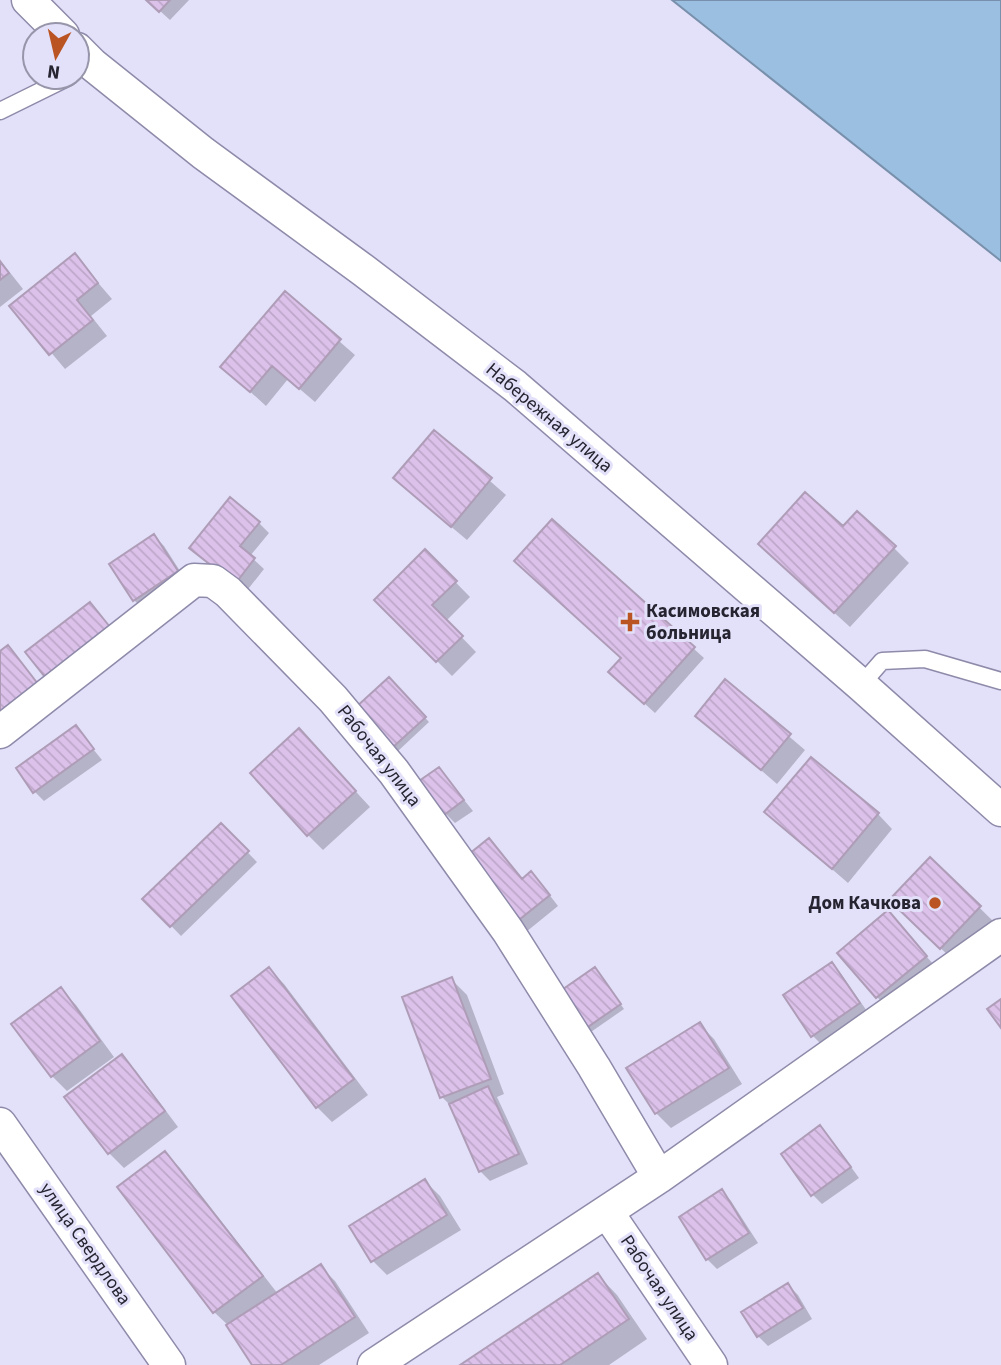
<svg xmlns="http://www.w3.org/2000/svg" width="1001" height="1365" viewBox="0 0 1001 1365" font-family="'Source Sans 3',sans-serif">
<style>
.water{fill:#9bbfe0;stroke:#7890ab;stroke-width:2}
.shadow{fill:#0003}
.building{fill:url(#building-back-hatch);stroke:#af9db8;stroke-width:2}
.lines{fill:none;stroke-linecap:round;stroke-linejoin:round}
.service-casing{stroke:#8e8aa9;stroke-width:19}
.minor-casing{stroke:#8e8aa9;stroke-width:35}
.service{stroke:#fff;stroke-width:16}
.minor{stroke:#fff;stroke-width:32}
.poi-dot{fill:#ba5523;stroke:#e3e0fa;stroke-width:2.5}
.labels{text-anchor:middle;dominant-baseline:central;stroke-width:6;stroke-linejoin:round;paint-order:stroke}
.street-label{font-size:19px;fill:#252430;stroke:#e3e0fa}
.poi-label{font-size:19px;font-weight:bold;fill:#252430;stroke:#e3e0fa;text-anchor:start}
</style>
<defs>
<pattern id="building-back-hatch" width="6" height="6" patternUnits="userSpaceOnUse" patternTransform="scale(1.75)"><rect width="6" height="6" fill="#dcc2ea"/><path d="M-1 5l2 2M0 0l6 6M5-1l2 2" fill="none" stroke="#bda7c9"/></pattern>
</defs>
<rect width="100%" height="100%" fill="#e3e0fa"/>
<!-- water -->
<path class="water" d="M 672,0 L 1001,0 L 1001,261 Z"/>
<!-- shadow -->
<path class="shadow" d="M 148,0 L 189,0 L 170,20 Z
M 75,256 L 112,299 L 91,316 L 107,336 L 65,369 L 12,306 Z
M 0,260 L 23,289 L 0,307 Z
M 285,294 L 355,355 L 315,402 L 288,379 L 266,406 L 223,367 Z
M 434,432 L 506,495 L 467,540 L 411,493 Z
M 552,521 L 704,658 L 655,713 L 621,682 L 623,659 Z
M 259,523 L 269,533 L 250,556 L 264,569 L 245,593 L 191,548 Z
M 843,529 L 894,548 L 909,563 L 850,627 L 775,559 Z
M 154,536 L 164,546 L 187,582 L 144,610 L 134,600 Z
M 425,551 L 470,597 L 446,621 L 476,652 L 452,676 L 376,600 Z
M 389,679 L 429,722 L 398,751 L 358,708 Z
M 725,682 L 805,750 L 777,784 L 697,715 Z
M 76,728 L 102,760 L 44,801 L 35,792 Z
M 314,746 L 370,807 L 323,850 L 308,835 Z
M 439,769 L 473,811 L 455,823 L 445,813 Z
M 766,812 L 878,814 L 892,829 L 848,883 Z
M 221,825 L 257,862 L 181,936 L 145,899 Z
M 930,859 L 995,923 L 956,963 L 891,900 Z
M 541,884 L 558,906 L 526,932 L 516,922 Z
M 888,912 L 940,972 L 892,1012 L 877,997 Z
M 831,964 L 841,974 L 869,1014 L 823,1046 L 813,1036 Z
M 269,969 L 284,984 L 368,1095 L 332,1122 L 317,1107 Z
M 599,974 L 624,1009 L 588,1034 L 584,1029 Z
M 451,979 L 467,995 L 504,1094 L 497,1097 L 528,1164 L 490,1181 L 480,1171 L 452,1107 L 442,1097 Z
M 61,990 L 76,1005 L 114,1057 L 67,1091 L 52,1076 Z
M 699,1024 L 714,1039 L 742,1084 L 671,1128 L 656,1113 Z
M 122,1056 L 136,1071 L 178,1127 L 124,1168 L 109,1153 Z
M 820,1128 L 830,1138 L 859,1178 L 822,1204 L 813,1195 Z
M 165,1153 L 180,1168 L 278,1294 L 320,1266 L 335,1281 L 369,1333 L 319,1365 L 255,1365 L 230,1327 L 214,1312 Z
M 425,1181 L 440,1196 L 461,1230 L 387,1275 L 372,1260 Z
M 722,1191 L 731,1201 L 758,1243 L 717,1269 L 707,1259 Z
M 598,1275 L 617,1295 L 647,1339 L 609,1365 L 463,1365 Z
M 788,1285 L 798,1295 L 812,1319 L 768,1346 L 758,1336 Z"/>
<!-- building -->
<path class="building" d="M 146,0 L 170,0 L 159,12 Z
M 75,253 L 98,283 L 77,300 L 93,320 L 49,355 L 9,306 Z
M 0,261 L 9,273 L 0,280 Z
M 285,291 L 341,339 L 299,389 L 272,366 L 250,392 L 220,367 Z
M 434,430 L 492,478 L 451,527 L 393,478 Z
M 805,492 L 843,526 L 857,511 L 896,546 L 834,613 L 758,544 Z
M 230,497 L 260,522 L 240,546 L 255,558 L 235,584 L 189,548 Z
M 552,519 L 695,647 L 644,704 L 608,672 L 621,658 L 514,561 Z
M 154,534 L 178,571 L 133,601 L 109,564 Z
M 425,549 L 457,581 L 432,605 L 463,636 L 436,662 L 374,600 Z
M 90,602 L 110,627 L 45,677 L 25,652 Z
M 8,645 L 38,684 L 0,712 L 0,651 Z
M 389,677 L 426,717 L 392,748 L 355,708 Z
M 725,679 L 791,734 L 761,770 L 695,716 Z
M 76,725 L 94,749 L 33,793 L 16,768 Z
M 299,728 L 356,791 L 307,836 L 250,773 Z
M 811,757 L 879,813 L 832,869 L 764,812 Z
M 439,767 L 464,800 L 444,815 L 419,781 Z
M 221,823 L 249,851 L 170,927 L 142,899 Z
M 489,838 L 522,879 L 531,871 L 550,895 L 515,923 L 463,859 Z
M 930,857 L 981,906 L 940,949 L 889,900 Z
M 888,910 L 927,956 L 876,998 L 837,953 Z
M 832,962 L 860,1003 L 811,1037 L 783,995 Z
M 269,967 L 354,1079 L 316,1108 L 231,996 Z
M 595,967 L 621,1004 L 582,1031 L 556,994 Z
M 452,977 L 491,1079 L 440,1098 L 402,997 Z
M 61,987 L 100,1041 L 51,1077 L 11,1024 Z
M 1001,999 L 1001,1028 L 987,1009 Z
M 700,1022 L 729,1068 L 655,1114 L 626,1068 Z
M 122,1054 L 165,1111 L 108,1154 L 64,1097 Z
M 488,1086 L 519,1154 L 479,1172 L 449,1104 Z
M 820,1125 L 851,1167 L 811,1196 L 781,1154 Z
M 165,1151 L 263,1276 L 213,1313 L 117,1187 Z
M 425,1179 L 447,1215 L 371,1262 L 349,1226 Z
M 722,1189 L 749,1233 L 706,1260 L 679,1217 Z
M 321,1264 L 355,1317 L 281,1365 L 252,1365 L 226,1325 Z
M 598,1273 L 629,1319 L 560,1365 L 460,1365 Z
M 788,1283 L 803,1308 L 757,1337 L 741,1312 Z"/>
<g class="lines">
<defs>
<path id="service" d="M 0,111 L 69,77
M 861,685 L 882,661 L 925,659 L 1001,681"/>
<path id="minor" d="M 28,0 L 63,35
M 77,49 L 93,65 L 203,153 L 363,270 L 515,386 L 861,685 L 1001,810
M 0,732 L 194,580 L 213,581 L 228,592 L 333,699 L 394,772 L 508,931 L 594,1067 L 659,1177
M 0,1124 L 169,1365
M 607,1212 L 711,1365
M 374,1365 L 659,1177 L 1001,935"/>
</defs>
<!-- service casing -->
<use href="#service" class="service-casing"/>
<!-- minor casing -->
<use href="#minor" class="minor-casing"/>
<!-- service -->
<use href="#service" class="service"/>
<!-- minor -->
<use href="#minor" class="minor"/>
</g>
<!-- markers -->
<g class="poi-dot">
<path d="M626.5 611.5h7v7h7v7h-7v7h-7v-7h-7v-7h7z"/>
<circle cx="935" cy="903" r="7"/>
</g>
<g class="labels">
<!-- street labels -->
<g class="street-label">
<text transform="translate(549 418) rotate(40)">Набережная улица</text>
<text transform="translate(379 756) rotate(52)">Рабочая улица</text>
<text transform="translate(85 1244) rotate(55)">улица Свердлова</text>
<text transform="translate(659 1288) rotate(56)">Рабочая улица</text>
</g>
<!-- poi labels -->
<g class="poi-label">
<text x="646" y="611">Касимовская<tspan x="646" dy="22">больница</tspan></text>
<text x="921" y="903" text-anchor="end">Дом Качкова</text>
</g>
</g>
<!-- north arrow -->
<g transform="translate(56 56) rotate(188)"><circle r="33" fill="#e3e0fa" stroke="#9795a9" stroke-width="2"/>
<path d="M0-5L12 26L0 18L-12 26Z" fill="#ba5523"/>
<text y="-10" font-size="19" font-weight="bold" text-anchor="middle" fill="#252430">N</text>
</g>
</svg>
